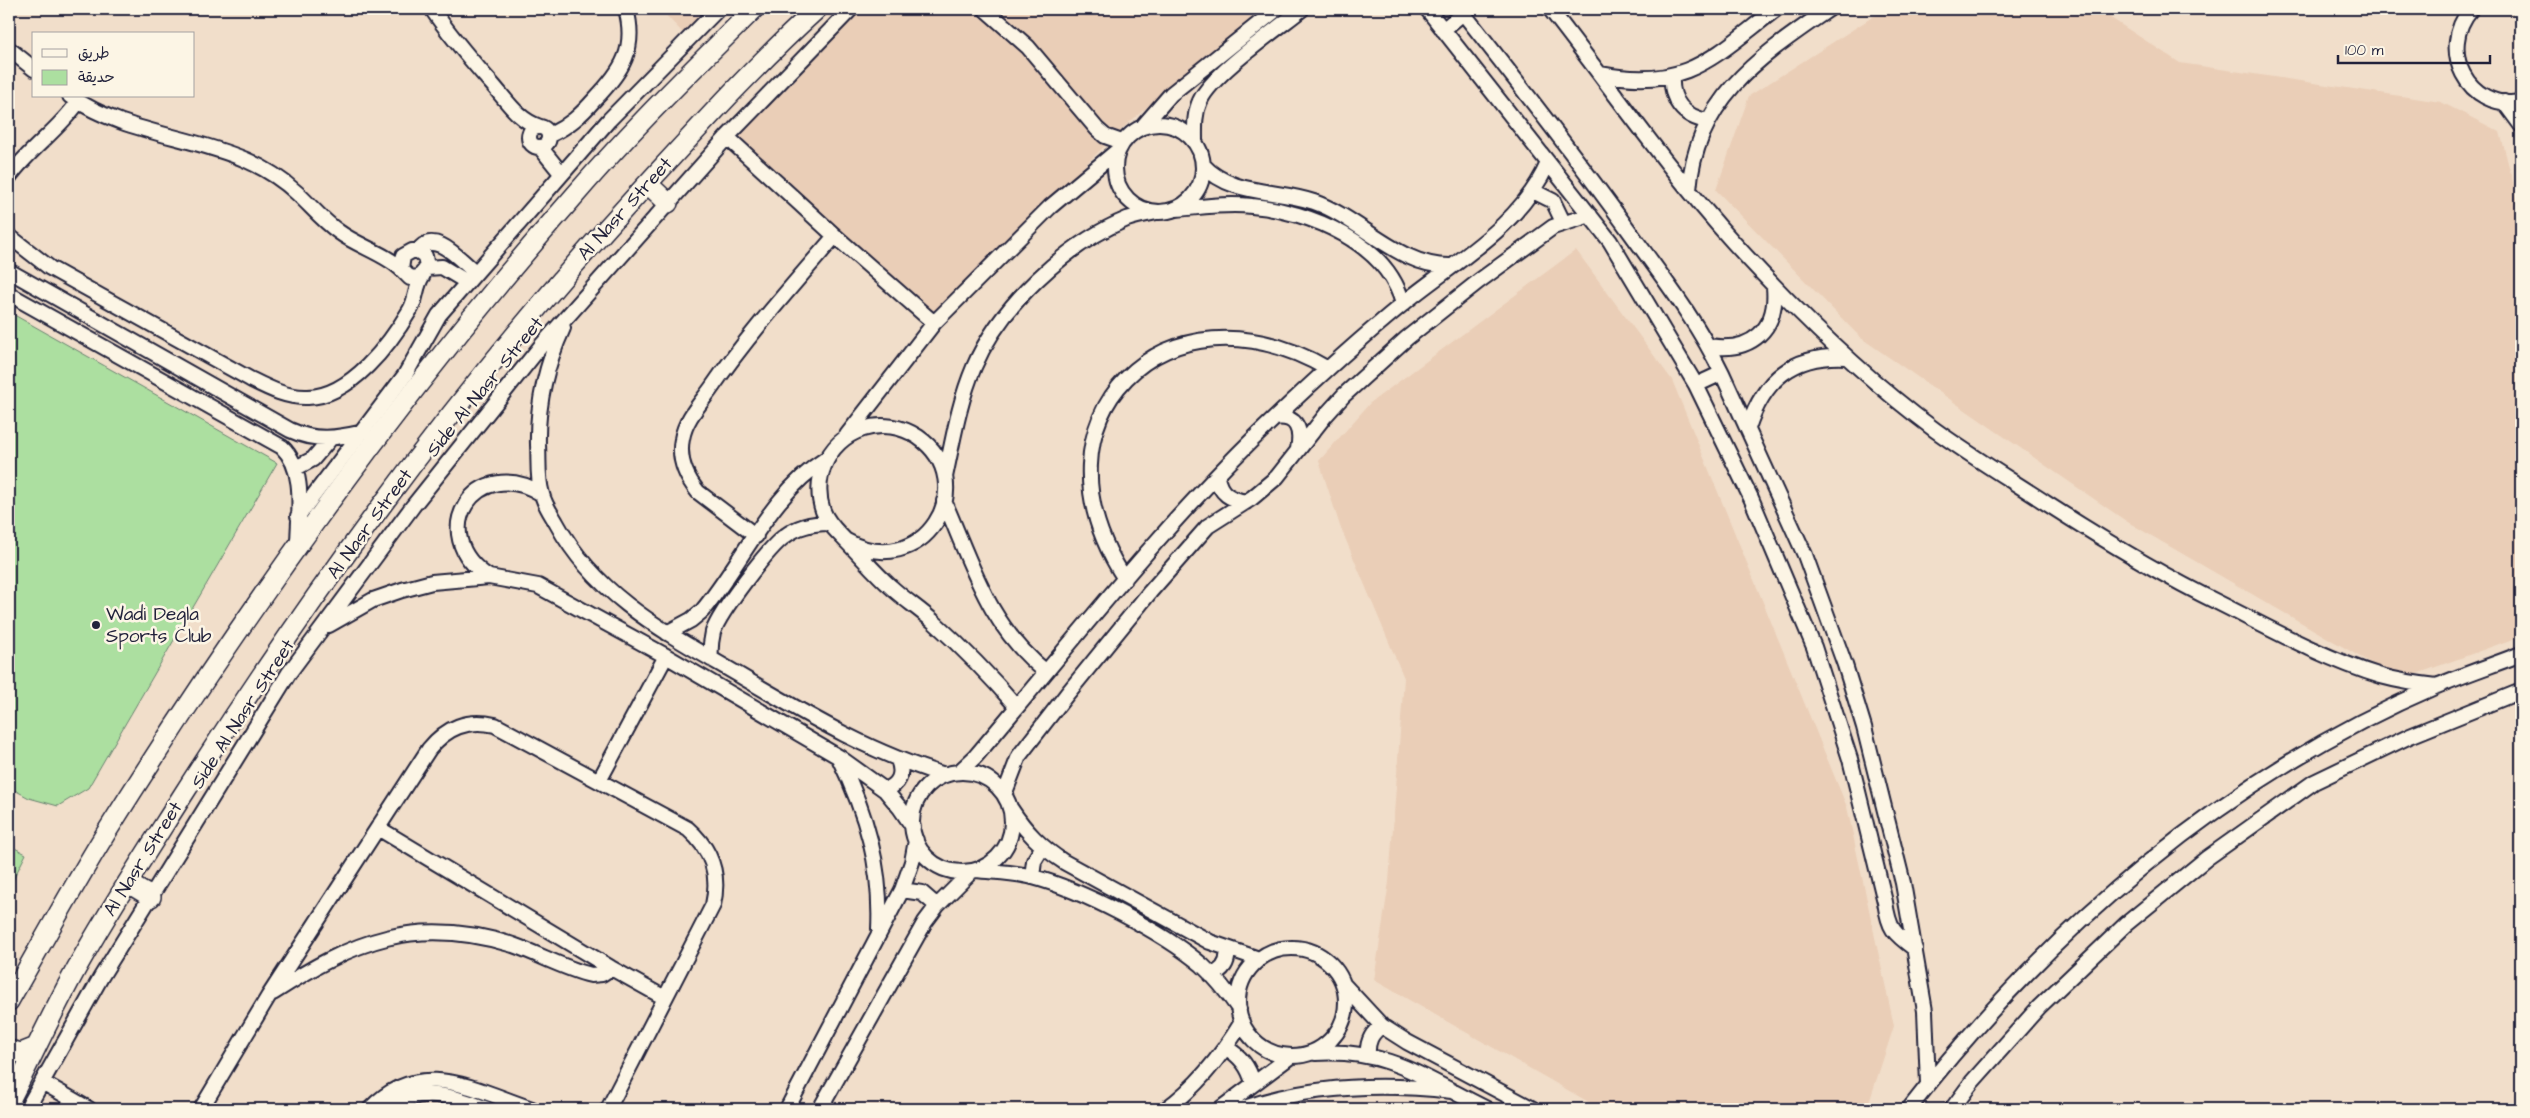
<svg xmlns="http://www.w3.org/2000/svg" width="2530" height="1118" viewBox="0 0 2530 1118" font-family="'Architects Daughter','Playpen Sans Arabic',sans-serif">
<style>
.built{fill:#eaceb7}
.green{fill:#acdfa0;stroke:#67806e}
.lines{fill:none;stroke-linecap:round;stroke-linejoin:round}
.minor-casing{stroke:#22223b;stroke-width:18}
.major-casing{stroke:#22223b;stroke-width:22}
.minor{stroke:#fcf5e5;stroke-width:14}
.major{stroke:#fcf5e5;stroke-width:19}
.poi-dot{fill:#22223b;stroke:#fcf5e5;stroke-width:2}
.labels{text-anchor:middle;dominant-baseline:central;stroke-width:5;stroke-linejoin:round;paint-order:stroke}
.street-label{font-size:19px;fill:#22223b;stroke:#fcf5e5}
.poi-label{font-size:19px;fill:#22223b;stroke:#fcf5e5;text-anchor:start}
</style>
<rect width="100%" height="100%" fill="#f1deca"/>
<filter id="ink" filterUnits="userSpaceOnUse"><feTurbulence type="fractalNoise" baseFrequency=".02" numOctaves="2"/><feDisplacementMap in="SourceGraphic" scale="10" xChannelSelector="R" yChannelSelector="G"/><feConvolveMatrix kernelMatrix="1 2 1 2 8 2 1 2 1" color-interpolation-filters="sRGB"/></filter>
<g filter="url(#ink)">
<!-- built -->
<path class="built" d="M 660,9 L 711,9 L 683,33 Z
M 850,9 L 1262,9 L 1125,126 L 934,313 L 723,131 Z
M 1885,9 L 2097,9 L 2180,63 L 2441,102 L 2500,132 L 2521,213 L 2521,636 L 2400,680 L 2126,521 L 1861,338 L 1716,190 L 1749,96 Z
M 1576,250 L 1672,380 L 1847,807 L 1894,1026 L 1867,1109 L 1601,1109 L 1374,980 L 1389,882 L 1404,678 L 1340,526 L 1319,461 L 1370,403 Z"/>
<!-- green -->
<path class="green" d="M 9,312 L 277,463 L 88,788 L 58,806 L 29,798 L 9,787 Z
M 9,845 L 26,854 L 9,888 Z"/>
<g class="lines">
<defs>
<path id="minor" d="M 432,9 C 450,36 470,59 492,84 C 507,101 518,120 540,127
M 985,9 L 1028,47 L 1097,129 L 1105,136 L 1122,142
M 1427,9 L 1610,241 L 1696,385 L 1751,498 L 1814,647 L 1850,759 L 1885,902 C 1889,929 1893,933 1915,949
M 1460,9 C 1520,85 1579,161 1635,239 C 1667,283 1699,325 1722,373 L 1805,555 L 1845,665 L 1864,727 L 1903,883 L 1925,1011 L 1928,1084
M 1550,9 C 1611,87 1668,170 1734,243 C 1795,310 1862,376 1935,430 C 1971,456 2009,479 2046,503 C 2102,539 2159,574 2219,603 C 2271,629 2325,659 2381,676 C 2399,681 2419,684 2437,686
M 2471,9 C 2437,49 2467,111 2521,102
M 1443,30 L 1463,13
M 9,49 L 34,69
M 1601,74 C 1686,91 1713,57 1776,9
M 1672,75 C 1670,100 1683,117 1708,121
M 70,96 C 123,133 188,135 246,160 C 264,168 283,180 297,193 C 311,206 323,221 339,232 C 356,245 388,255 401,269
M 2504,102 L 2521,125
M1115 168a44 44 0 1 1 88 0a44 44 0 1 1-88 0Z
M 1144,125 L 1171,94 L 1277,9
M529 137a10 10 0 1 1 20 0a10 10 0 1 1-20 0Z
M 550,135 C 569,126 581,115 595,99 C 622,71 637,49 626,9
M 727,137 L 835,236 L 934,323
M 1195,142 C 1195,128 1194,114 1200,101 C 1211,75 1277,29 1302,9
M 540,147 L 561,173
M 1203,165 C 1231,196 1277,189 1314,202 C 1362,219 1398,267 1451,266
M 9,177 C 29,149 59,130 78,102
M 1689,190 C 1696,98 1761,56 1829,9
M 1533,191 L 1553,201 L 1563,222
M 1176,209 C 1202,207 1227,203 1252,206 C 1310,211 1387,243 1403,304
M 9,236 L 50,268 L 250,379 C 268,388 287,398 308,397 C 351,396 390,344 410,310 C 417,299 415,286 423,275
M 418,251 L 425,256 L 427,268 L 419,277 L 410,278 L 401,269 L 403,256 L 412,251 L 418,251 C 434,228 460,260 475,272
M 427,268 L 442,267 L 467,282
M 9,271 L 290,430 C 316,442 337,438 364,432
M 9,294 L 282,447 C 307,471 298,515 298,547
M 563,328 C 546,365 537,404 538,445 C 539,460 537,479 542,494 C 544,504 552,515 557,524 C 598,600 673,636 744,678 C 809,716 873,754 945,775
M 1709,346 C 1752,353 1778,329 1774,287
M 1696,385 L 1722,373
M 1275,418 C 1297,415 1302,430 1298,449
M 1748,428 C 1764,379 1793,354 1847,357
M 847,435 L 934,323 L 1050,207 L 1118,150
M 296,468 L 313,459 L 330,439
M 945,477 C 953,440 959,402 974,367 C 1000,306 1066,244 1127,219 C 1136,216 1147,214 1157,212
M 1217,477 C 1220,494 1230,499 1246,502
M 944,501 C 973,567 988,625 1046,672
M 298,516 L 405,375 L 439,315 L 609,120 L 718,9
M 756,536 L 698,492 C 686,477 678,459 682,439 C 685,420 699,405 710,390 C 748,335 792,286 835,236
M 845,540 C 923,585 984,483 918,437 C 902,426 881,423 863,429 C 845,435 831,448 824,466 C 818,480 818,497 823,511 C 828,524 837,531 846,541 C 861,556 875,573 891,587 C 905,600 921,610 935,623 C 964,649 991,677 1017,707
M 489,577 C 423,535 476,452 542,494
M 1125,579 C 1021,419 1165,274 1328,369
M 329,625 L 373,600 L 402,590 L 432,582 L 489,577 L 538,586 L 666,656 L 839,757 L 885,790 L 900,808 L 913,827
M 667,633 L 691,620 L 702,611 C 743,562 770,494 826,459
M 711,659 C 710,650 711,641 713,632 C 720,612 768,548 785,536 C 798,526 813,523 829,523
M 839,758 C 866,813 882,867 879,929
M 959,772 L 975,757 C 1073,642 1166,520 1276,417 C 1317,378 1360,339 1404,303 C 1455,261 1520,227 1548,163
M912 822a50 50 0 1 1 100 0a50 50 0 1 1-100 0Z
M 599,781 L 666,656
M 885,790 C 899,785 904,774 898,760
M 1004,795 L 1019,756 L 1067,694 L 1150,592 L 1208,526 L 1252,498 L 1277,477 L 1325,416 L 1344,395 L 1407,338 L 1479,281 L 1553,227 L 1590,215
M 1011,809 C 1026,832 1041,847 1064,862 L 1210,942 L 1259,959
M 378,828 L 611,968 L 665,998
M 976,870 C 994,872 1014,872 1033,877 C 1082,890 1163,932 1202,965 C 1216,978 1228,993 1239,1009
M 1032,877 L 1034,861 L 1042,848
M 902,890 L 922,893 L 937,906
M1238 1002a54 54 0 1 1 108 0a54 54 0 1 1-108 0Z
M 1211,975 C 1223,971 1229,962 1227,950
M 1344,985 L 1382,1026 L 1407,1042 L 1533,1109
M 273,993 C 354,940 416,915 513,945 C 539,954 565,969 591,975 L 602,974 L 611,968
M 1226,1048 C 1241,1056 1249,1067 1253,1083
M 1315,1053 C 1388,1048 1425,1079 1487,1109
M 1368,1055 C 1367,1042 1371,1033 1382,1026
M 42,1082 L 89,1109
M 27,1109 L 101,977 L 289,673 L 413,506 L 541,346 L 727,137 L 851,9
M 201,1109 L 268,997 L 429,749 C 447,727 467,719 495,725 L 688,829 C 712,850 720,874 713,905 L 608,1109
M 370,1109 C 420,1056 475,1090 532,1109
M 389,1109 C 420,1084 454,1097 487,1109
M 787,1109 L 902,890 L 912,862 L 916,840
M 820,1109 L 925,922 L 937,906 L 972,871
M 1166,1109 C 1198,1086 1222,1055 1242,1022
M 1220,1109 L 1291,1056
M 1241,1109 C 1309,1085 1382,1083 1452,1091
M 1909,1109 C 2049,929 2226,776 2437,686 C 2465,674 2493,665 2521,654
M 1952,1109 L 1972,1082 L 2039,1007 L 2126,924 L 2207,858 L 2314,782 L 2410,736 L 2521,691"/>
<path id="major" d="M 648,184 L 668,203
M 128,883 L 151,897
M 9,1001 C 41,945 72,888 106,833 C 246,609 402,392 576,194 C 632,129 693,69 754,9
M 9,1050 L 21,1053 L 36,1047
M 9,1102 C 34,1054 56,1003 84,955 C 114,902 148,850 181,798 C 316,586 466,381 636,196 C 695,132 753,67 817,9"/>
</defs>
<!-- minor casing -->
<use href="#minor" class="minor-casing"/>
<!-- major casing -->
<use href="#major" class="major-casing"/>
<!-- minor -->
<use href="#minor" class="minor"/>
<!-- major -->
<use href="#major" class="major"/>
</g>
</g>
<!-- markers -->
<circle class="poi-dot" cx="96" cy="625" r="5"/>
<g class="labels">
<!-- street labels -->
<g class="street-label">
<text transform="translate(625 209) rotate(-48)">Al Nasr Street</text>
<text transform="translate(485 387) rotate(-51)">Side Al Nasr Street</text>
<text transform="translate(370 524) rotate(-54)">Al Nasr Street</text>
<text transform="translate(243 714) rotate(-57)">Side Al Nasr Street</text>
<text transform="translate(143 859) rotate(-58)">Al Nasr Street</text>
</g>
<!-- poi labels -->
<g class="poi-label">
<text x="106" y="614">Wadi Degla<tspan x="106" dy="22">Sports Club</tspan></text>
</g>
</g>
<!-- margin -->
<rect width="2530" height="1118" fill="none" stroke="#fcf5e5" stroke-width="30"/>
<rect x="15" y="15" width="2500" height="1088" fill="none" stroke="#22223b" stroke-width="2" filter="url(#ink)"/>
<!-- legend -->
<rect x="32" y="32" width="162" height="65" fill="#fcf5e5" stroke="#a5a1a1"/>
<rect x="42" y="49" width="25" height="8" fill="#fcf5e5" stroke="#a5a1a1"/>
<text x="78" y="58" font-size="15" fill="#22223b">طريق</text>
<rect x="42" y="70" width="25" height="15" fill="#acdfa0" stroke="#a5a1a1"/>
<text x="78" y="82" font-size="15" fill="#22223b">حديقة</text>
<!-- scale -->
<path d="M2338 55v8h152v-8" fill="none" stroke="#22223b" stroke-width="2.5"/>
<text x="2345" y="55" font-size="15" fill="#22223b" stroke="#fcf5e5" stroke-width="4" paint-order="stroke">100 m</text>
</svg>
